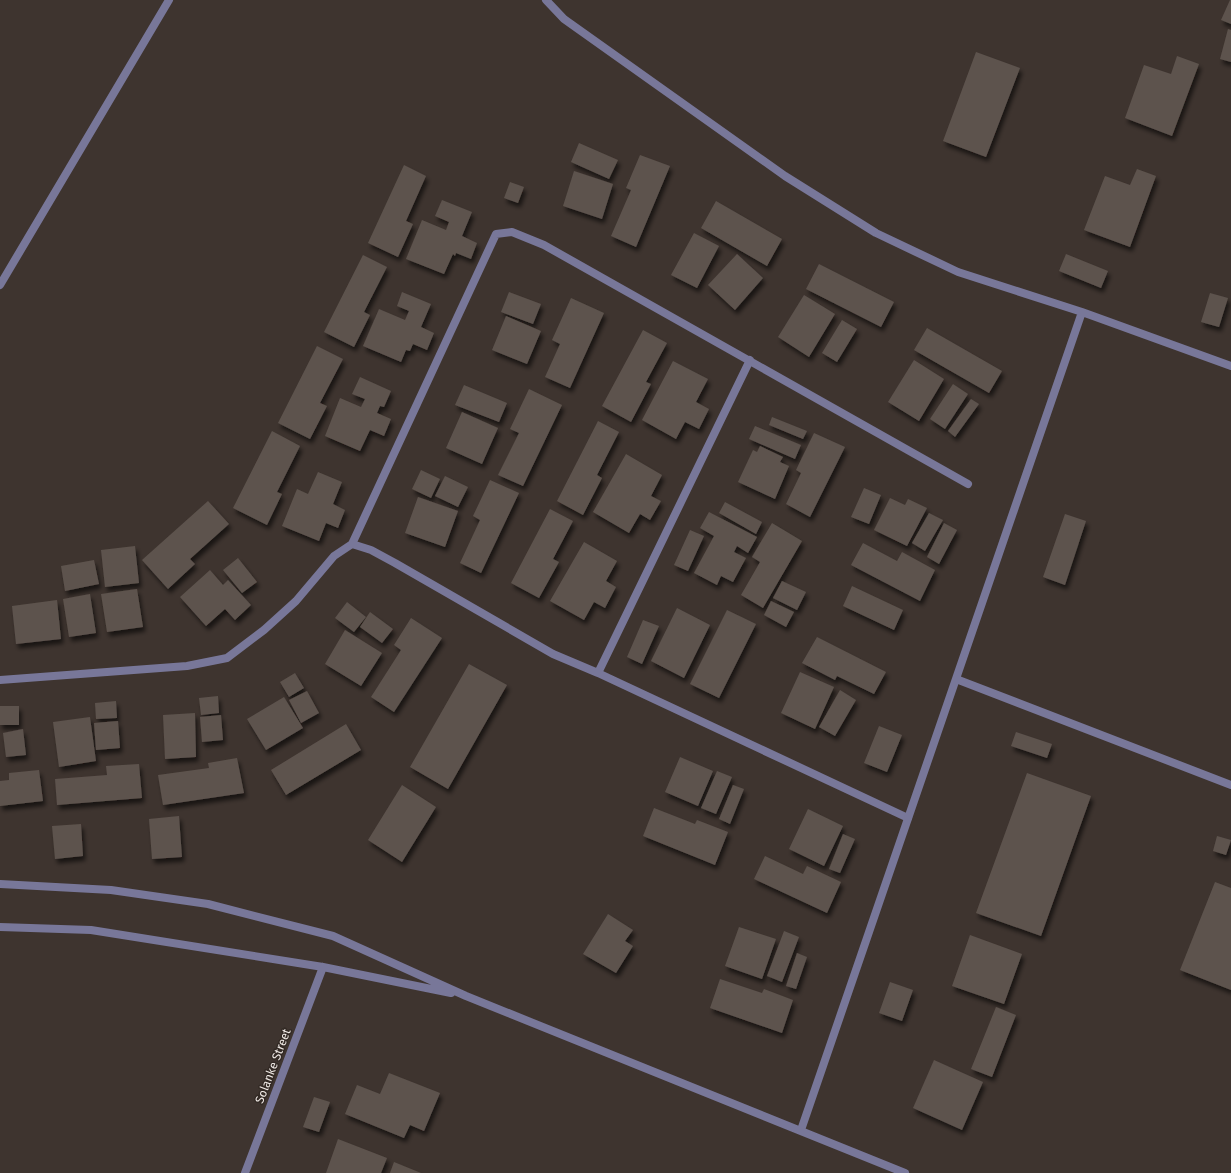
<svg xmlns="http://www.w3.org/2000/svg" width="1231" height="1173" viewBox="0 0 1231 1173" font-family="'Fira Sans',sans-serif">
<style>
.building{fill:#5d534d;filter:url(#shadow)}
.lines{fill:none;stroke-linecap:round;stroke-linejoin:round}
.service{stroke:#787799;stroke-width:8}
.minor{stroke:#787799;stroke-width:8}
.labels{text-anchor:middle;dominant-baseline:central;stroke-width:3;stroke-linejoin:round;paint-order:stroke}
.street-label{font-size:12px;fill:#efe9e5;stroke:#332a25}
</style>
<defs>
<filter id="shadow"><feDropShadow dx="2.5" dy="4.5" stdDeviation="2" flood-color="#0009"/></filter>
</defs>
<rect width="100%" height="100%" fill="#3e342f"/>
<!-- building -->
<path class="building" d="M 1230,0 L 1231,0 L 1231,24 L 1221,20 Z
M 1228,29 L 1231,30 L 1231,62 L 1220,59 Z
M 976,52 L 1020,68 L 986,157 L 943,141 Z
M 1177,56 L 1199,64 L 1172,136 L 1125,118 L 1144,65 L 1171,74 Z
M 579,143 L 618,160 L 609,179 L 571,162 Z
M 640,155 L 670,166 L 636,247 L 611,236 L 631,190 L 626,188 Z
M 404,165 L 426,176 L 406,221 L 413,224 L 398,257 L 368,243 Z
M 1137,169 L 1156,176 L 1130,247 L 1084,230 L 1105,176 L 1130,185 Z
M 574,171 L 613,184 L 602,219 L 563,206 Z
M 510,182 L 524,187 L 518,203 L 504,198 Z
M 442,200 L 472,212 L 462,236 L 477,243 L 471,259 L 456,253 L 455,256 L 453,254 L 444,274 L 406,259 L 422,220 L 446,230 L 449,222 L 435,216 Z
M 716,201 L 782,239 L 767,266 L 701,228 Z
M 694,233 L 719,246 L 697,288 L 671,275 Z
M 737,254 L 763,278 L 735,310 L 708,285 Z
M 1066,254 L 1108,271 L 1101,288 L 1059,271 Z
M 363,255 L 387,267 L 364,312 L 370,315 L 354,347 L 324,332 Z
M 819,264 L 894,302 L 881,327 L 806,289 Z
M 402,292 L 431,304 L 421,327 L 434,333 L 427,350 L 413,344 L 410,351 L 406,350 L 401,362 L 363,346 L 379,309 L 405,320 L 409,311 L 397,306 Z
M 509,292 L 541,304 L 533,324 L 501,312 Z
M 1210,293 L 1228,298 L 1219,327 L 1201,322 Z
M 804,295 L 835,314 L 809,357 L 778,337 Z
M 571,298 L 604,313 L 570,388 L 545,377 L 560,344 L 552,340 Z
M 506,316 L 541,331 L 527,364 L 492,350 Z
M 842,320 L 857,329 L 837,362 L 822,353 Z
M 927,328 L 1002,371 L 989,393 L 914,350 Z
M 643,330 L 667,343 L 646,382 L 651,384 L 631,422 L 602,406 Z
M 317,346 L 343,359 L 320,403 L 327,406 L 310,439 L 278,423 Z
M 914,360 L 944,379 L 919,421 L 888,402 Z
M 673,361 L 708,379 L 696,402 L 709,409 L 699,429 L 685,422 L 676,439 L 642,420 Z
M 360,377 L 391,391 L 384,407 L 380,406 L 377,413 L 391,419 L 384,436 L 370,430 L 360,451 L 325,436 L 340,398 L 361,407 L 365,399 L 352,394 Z
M 953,384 L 968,394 L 945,429 L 930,419 Z
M 464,385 L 507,403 L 499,422 L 455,405 Z
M 529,389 L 562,405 L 523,486 L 498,475 L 519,433 L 510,429 Z
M 971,399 L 979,404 L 955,437 L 948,431 Z
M 462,412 L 498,428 L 482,464 L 446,448 Z
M 772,417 L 807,431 L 803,439 L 769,425 Z
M 598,421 L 619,432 L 597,475 L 602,478 L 583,515 L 557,501 Z
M 755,426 L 801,445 L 795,459 L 749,439 Z
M 272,431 L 300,446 L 277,492 L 282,494 L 267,525 L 233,508 Z
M 814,433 L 845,447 L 810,517 L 786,504 L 801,473 L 796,470 Z
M 760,446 L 783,457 L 780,462 L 789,466 L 775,499 L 738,482 L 753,450 L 757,452 Z
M 626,454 L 662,475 L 651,496 L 661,501 L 650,520 L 640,514 L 629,533 L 593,512 Z
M 421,470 L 440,479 L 431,498 L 412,489 Z
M 318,472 L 342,482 L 333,504 L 345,510 L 338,528 L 326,523 L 319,541 L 282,526 L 297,489 L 308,494 Z
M 445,476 L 468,487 L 458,507 L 435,496 Z
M 490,480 L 519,493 L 481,573 L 460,563 L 480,520 L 473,516 Z
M 864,488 L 881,495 L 869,524 L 851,517 Z
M 418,497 L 458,511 L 445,547 L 405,533 Z
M 890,498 L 905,505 L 908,499 L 927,508 L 907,546 L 874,530 Z
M 208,501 L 229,524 L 190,559 L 195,564 L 168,589 L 142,560 Z
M 725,502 L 762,522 L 756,534 L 719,513 Z
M 550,509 L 573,521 L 553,559 L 559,562 L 539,598 L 511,583 Z
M 709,512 L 757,537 L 748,553 L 737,546 L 734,552 L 746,558 L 733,582 L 721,576 L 717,585 L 694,573 L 714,536 L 700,528 Z
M 929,513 L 943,520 L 925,551 L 912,543 Z
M 1065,514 L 1086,521 L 1065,585 L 1043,577 Z
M 772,523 L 802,541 L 763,608 L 741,595 L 760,562 L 752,557 Z
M 944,523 L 957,530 L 939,564 L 927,557 Z
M 690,530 L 704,536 L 688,571 L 674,565 Z
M 584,542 L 617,561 L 606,581 L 616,587 L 605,608 L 594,602 L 584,620 L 550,601 Z
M 863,543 L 897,561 L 902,552 L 935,570 L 920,601 L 851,565 Z
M 135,546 L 139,583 L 105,587 L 101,550 Z
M 238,558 L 257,582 L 242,593 L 223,570 Z
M 94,560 L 99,584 L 65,591 L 61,566 Z
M 210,570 L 223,585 L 228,580 L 251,605 L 235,620 L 225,609 L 206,626 L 180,597 Z
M 782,581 L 806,592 L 797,610 L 773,598 Z
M 852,586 L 903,610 L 894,630 L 843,606 Z
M 137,589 L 143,627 L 107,632 L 101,594 Z
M 90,594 L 96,633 L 69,637 L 63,599 Z
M 57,600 L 61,639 L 16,644 L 12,606 Z
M 771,601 L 794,612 L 786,627 L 764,615 Z
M 347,602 L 366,617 L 354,632 L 335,618 Z
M 677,608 L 710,625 L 684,678 L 651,661 Z
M 727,610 L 756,624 L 719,698 L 690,684 Z
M 370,612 L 393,629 L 382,643 L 360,627 Z
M 411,618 L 442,638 L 394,712 L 371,697 L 401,650 L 394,645 Z
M 643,620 L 659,626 L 642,664 L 627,657 Z
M 345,630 L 382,653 L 361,686 L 325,664 Z
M 817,637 L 886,672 L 874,694 L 837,676 L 835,680 L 802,663 Z
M 469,664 L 507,685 L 448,789 L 410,767 Z
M 800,672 L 834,687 L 815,729 L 781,713 Z
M 295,673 L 304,688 L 289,697 L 280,682 Z
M 840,690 L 856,700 L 835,736 L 819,727 Z
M 307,691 L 319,713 L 301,723 L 289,700 Z
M 218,696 L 219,713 L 201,715 L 199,698 Z
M 284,697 L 303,728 L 266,750 L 247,719 Z
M 116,701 L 117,718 L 96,719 L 95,703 Z
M 0,706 L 19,706 L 19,725 L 0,725 Z
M 195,713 L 196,757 L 165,759 L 163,715 Z
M 221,715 L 223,740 L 202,742 L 200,717 Z
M 90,717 L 96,761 L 59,767 L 53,722 Z
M 118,721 L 120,748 L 96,750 L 94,723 Z
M 346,724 L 361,750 L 286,795 L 271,770 Z
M 879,726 L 902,735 L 887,772 L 864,763 Z
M 23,729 L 26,755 L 6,757 L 3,733 Z
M 1016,732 L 1052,744 L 1047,758 L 1011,746 Z
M 680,757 L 713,771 L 698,806 L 665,792 Z
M 237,758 L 244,793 L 163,805 L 158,775 L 209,768 L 208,763 Z
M 139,764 L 142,798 L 57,805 L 55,779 L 107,775 L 106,766 Z
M 39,770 L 43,801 L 0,806 L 0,781 L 9,780 L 9,773 Z
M 717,771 L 732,777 L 716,814 L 701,808 Z
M 1027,773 L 1091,796 L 1041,936 L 976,913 Z
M 402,785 L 436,807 L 402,862 L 368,840 Z
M 733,785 L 744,789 L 730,824 L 719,819 Z
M 654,808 L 695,824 L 697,820 L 728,832 L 715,865 L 643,836 Z
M 808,809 L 843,826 L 824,866 L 789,849 Z
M 179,816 L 182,857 L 152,859 L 149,819 Z
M 81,824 L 83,856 L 55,859 L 52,826 Z
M 843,834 L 855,839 L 840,873 L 829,869 Z
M 1217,836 L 1231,840 L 1226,855 L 1213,851 Z
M 765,856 L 803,874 L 807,866 L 841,882 L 827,913 L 754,879 Z
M 1215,882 L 1231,888 L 1231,990 L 1180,970 Z
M 608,914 L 633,930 L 625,941 L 633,946 L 616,973 L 583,954 Z
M 739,927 L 776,939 L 762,979 L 725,966 Z
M 784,931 L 799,937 L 782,982 L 767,976 Z
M 970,935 L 1022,954 L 1004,1004 L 952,986 Z
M 797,953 L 807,957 L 796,989 L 786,986 Z
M 720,979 L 762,993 L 764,989 L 793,1000 L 782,1033 L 710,1008 Z
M 890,982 L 913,990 L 902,1021 L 879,1013 Z
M 996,1007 L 1016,1015 L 992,1077 L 971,1069 Z
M 934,1060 L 983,1082 L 962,1130 L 913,1108 Z
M 389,1073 L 440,1093 L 424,1131 L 410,1125 L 404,1138 L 345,1114 L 357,1085 L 380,1094 Z
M 314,1097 L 330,1102 L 319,1132 L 303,1127 Z
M 338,1139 L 387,1158 L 381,1173 L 326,1173 Z
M 394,1162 L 421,1173 L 390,1173 Z"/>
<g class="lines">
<!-- service -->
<path class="service" d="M 352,544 L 496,234 L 512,232 L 544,245 L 968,484
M 598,673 L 750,360
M 0,680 L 187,666 L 227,658 L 264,630 L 296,601 L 334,556 L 352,544 L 371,550 L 395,563 L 553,654 L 598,673 L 908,818"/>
<!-- minor -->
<path class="minor" d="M 546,0 L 564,19 L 785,176 L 876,233 L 958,272 L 1082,312 L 1231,366
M 0,285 L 169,0
M 956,679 L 1231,785
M 0,884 L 111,890 L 208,904 L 333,936 L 466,996 L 905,1173
M 0,927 L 91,930 L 323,967 L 451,993
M 801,1130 L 1082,312
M 245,1173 L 323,967"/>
</g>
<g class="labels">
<!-- street labels -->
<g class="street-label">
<text transform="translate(273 1066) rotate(-69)">Solanke Street</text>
</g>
</g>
</svg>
